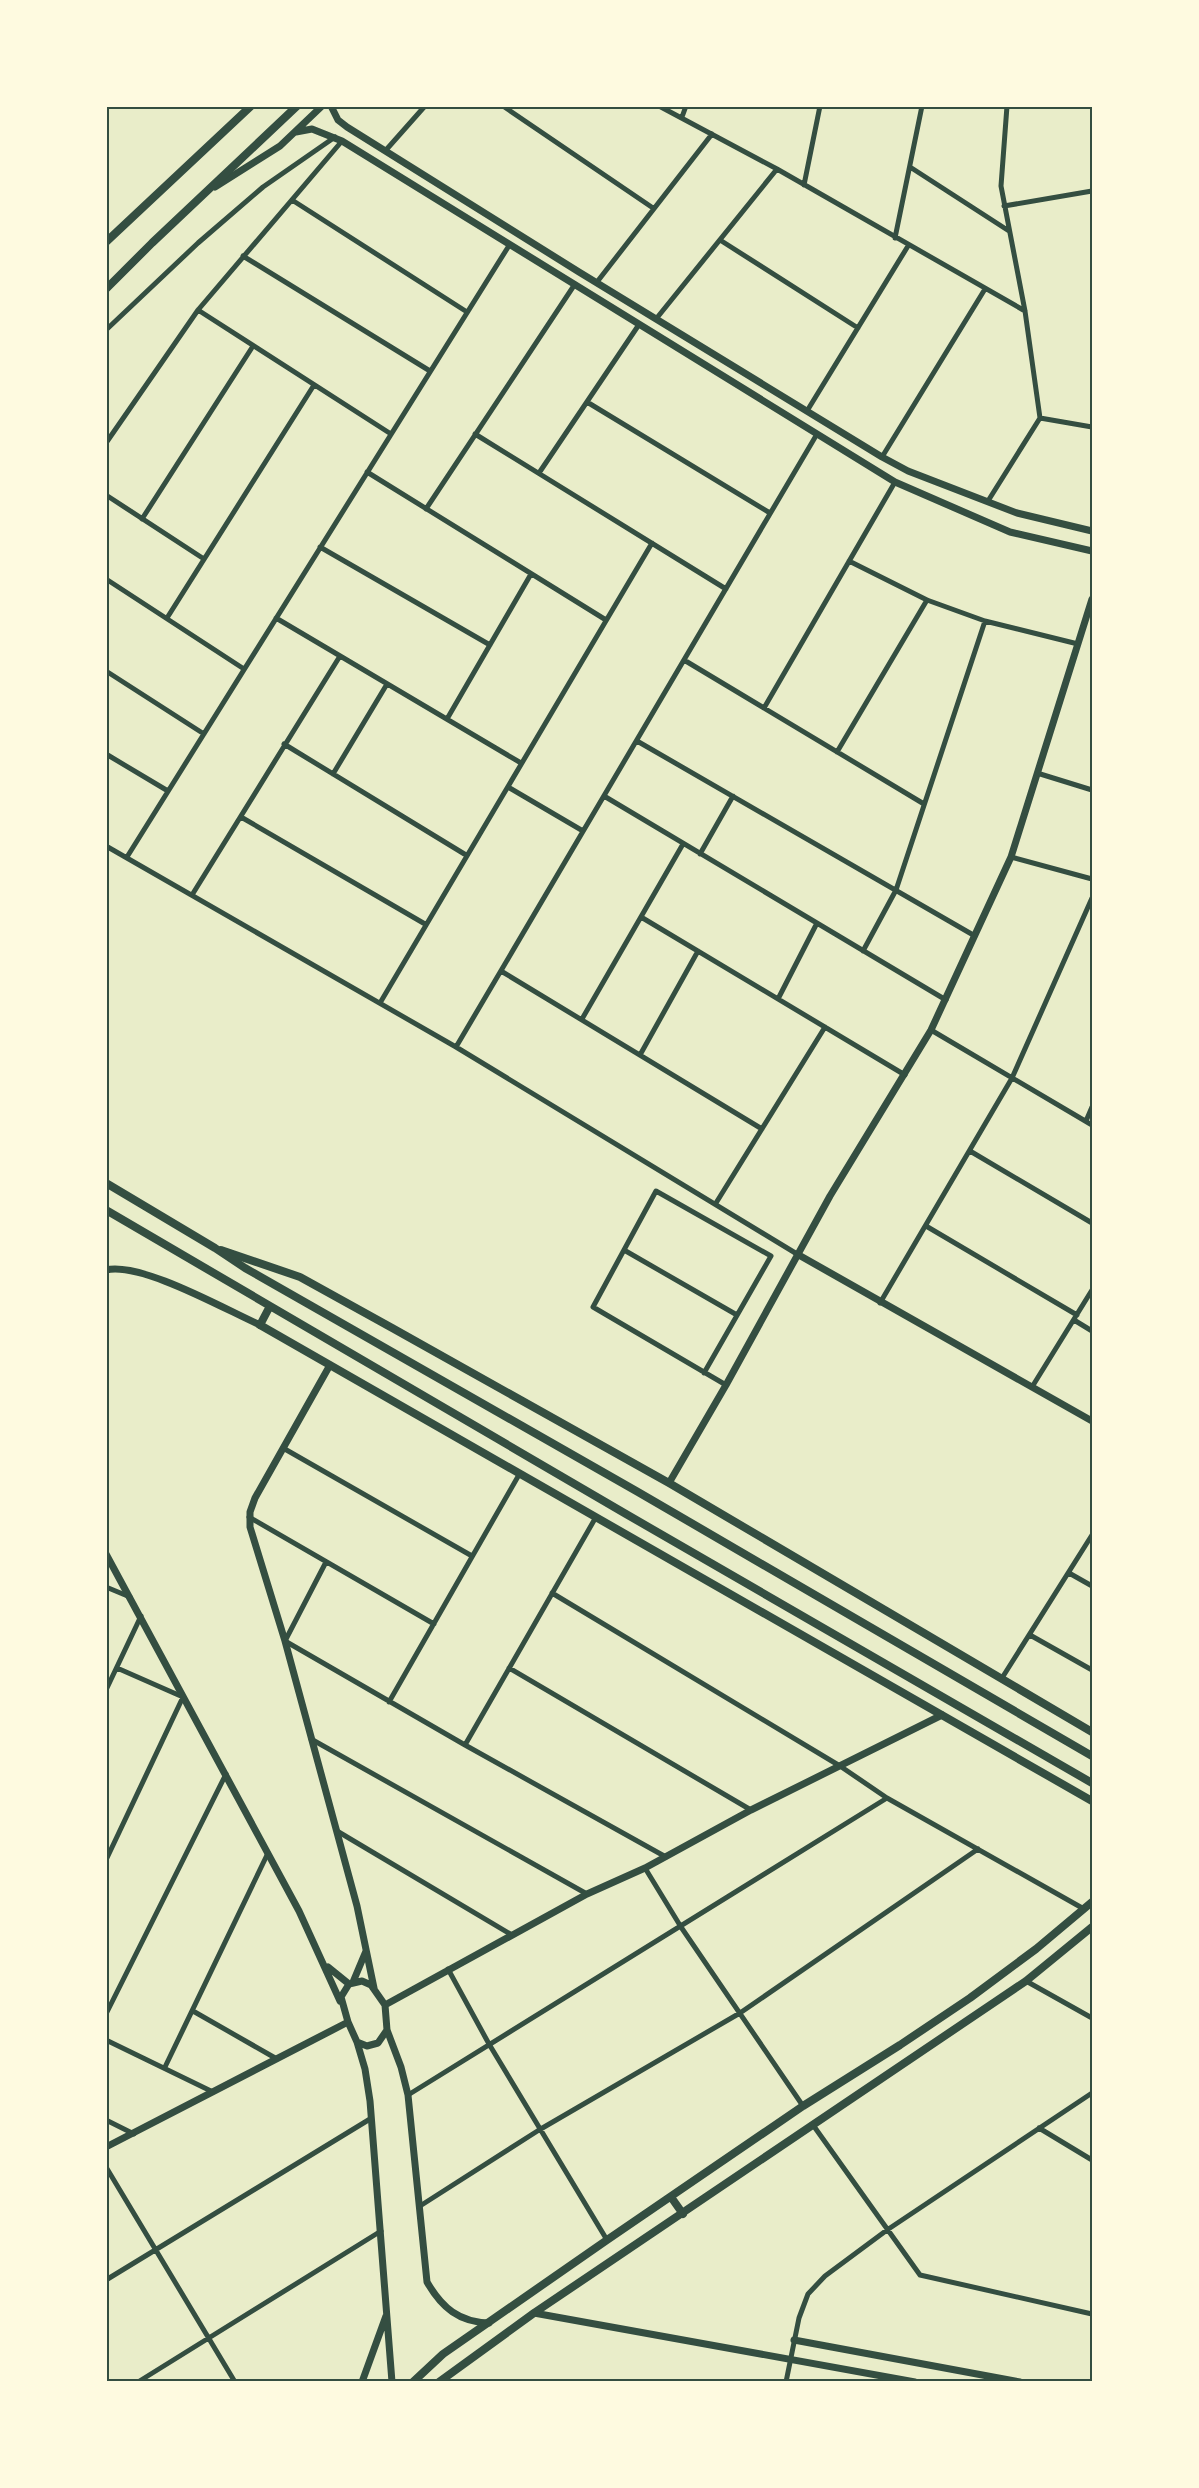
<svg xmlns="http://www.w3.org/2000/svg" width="1199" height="2488" viewBox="0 0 1199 2488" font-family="'Asap Condensed',sans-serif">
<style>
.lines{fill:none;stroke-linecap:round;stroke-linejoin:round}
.minor{stroke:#344e41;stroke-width:5}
.tertiary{stroke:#344e41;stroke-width:7}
.secondary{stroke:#344e41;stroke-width:8}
.primary{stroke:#344e41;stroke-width:8}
.trunk{stroke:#344e41;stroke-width:8}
.neatline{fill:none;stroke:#344e41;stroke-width:2}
</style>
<rect width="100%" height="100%" fill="#e9edc9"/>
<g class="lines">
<!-- minor -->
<path class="minor" d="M 503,106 L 653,208
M 659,106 L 777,169 L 1025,311
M 682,117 L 686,106
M 386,150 L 425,106
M 910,167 L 1009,231
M 804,185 L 820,106
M 292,200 L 467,312
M 1004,206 L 1092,191
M 895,238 L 922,106
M 720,240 L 858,328
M 243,256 L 430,371
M 597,282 L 712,134
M 198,310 L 391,434
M 656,319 L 777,169
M 106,330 L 198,243 L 263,187 L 335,137
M 587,402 L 770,513
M 807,411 L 908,246
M 1040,418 L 1092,427
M 475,434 L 726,589
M 106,443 L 198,310 L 342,141
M 882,457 L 985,289
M 367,472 L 606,620
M 539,473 L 638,326
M 106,495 L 204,559
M 988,501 L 1040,418 L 1025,311 L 1001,186 L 1007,106
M 426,509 L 575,284
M 142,519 L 253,346
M 320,547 L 490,645
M 849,561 L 927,600 L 985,621 L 1078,644
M 106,579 L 244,669
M 167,618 L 314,385
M 276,618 L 521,763
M 684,660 L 924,804
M 106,671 L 204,734
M 764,708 L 895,482
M 447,719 L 531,574
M 637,741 L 975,936
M 284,744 L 466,855
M 837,752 L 927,600
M 106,754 L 168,791
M 1037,773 L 1092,790
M 333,774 L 387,684
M 508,787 L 583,831
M 604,796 L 946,1000
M 241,817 L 425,924
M 106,846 L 456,1047 L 797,1254
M 700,854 L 733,796
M 127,857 L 510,244
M 1011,857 L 1092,879
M 192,895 L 340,656
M 641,917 L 905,1075
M 863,951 L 896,890 L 985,621
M 501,971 L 762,1129
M 778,999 L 817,923
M 380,1003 L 652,543
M 582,1019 L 683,844
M 931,1030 L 1092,1125
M 456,1047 L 817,434
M 640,1055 L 698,951
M 1086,1121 L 1092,1107
M 970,1151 L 1092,1223
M 716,1203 L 825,1027
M 926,1226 L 1077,1315
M 624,1250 L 737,1315
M 880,1303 L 1012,1078 L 1092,898
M 1074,1320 L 1092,1331
M 704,1373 L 771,1256 L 656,1191 L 593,1307 L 726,1385
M 1032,1387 L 1092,1290
M 283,1448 L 472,1556
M 249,1517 L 434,1624
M 326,1562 L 285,1641 L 465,1745 L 666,1857
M 1069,1573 L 1092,1586
M 106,1587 L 130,1597
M 552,1593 L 840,1766 L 887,1798
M 1030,1635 L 1092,1670
M 509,1668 L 751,1810
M 1002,1678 L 1092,1535
M 106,1690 L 141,1616
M 389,1702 L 520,1473
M 311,1739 L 587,1894
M 465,1745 L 596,1517
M 337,1831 L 512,1935
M 106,1860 L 183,1697 L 117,1668
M 645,1868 L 681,1927 L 803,2106
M 448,1969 L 489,2044 L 607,2240
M 1026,1981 L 1092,2018
M 193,2011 L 277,2059
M 106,2014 L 226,1774
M 106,2040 L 213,2092
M 165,2067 L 268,1853
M 408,2095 L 887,1798 L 1084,1909
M 106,2120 L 134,2134
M 813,2125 L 920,2275 L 1092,2314
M 1039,2128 L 1092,2160
M 106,2167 L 235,2382
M 420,2206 L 539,2130 L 740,2013 L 978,1849
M 106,2280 L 370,2119
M 138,2382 L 381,2231
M 786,2382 L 799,2318 L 808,2294 L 825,2276 L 887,2230 L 1092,2093"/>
<!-- tertiary -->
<path class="tertiary" d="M 331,106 L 338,120 L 347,127 L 579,272 L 882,457 L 908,471 L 1017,513 L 1092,531
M 296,132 L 312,129 L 342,141 L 895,482 L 1010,532 L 1092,551
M 215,187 L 280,146 L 322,106
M 797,1254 L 1092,1421
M 106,1270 C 142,1262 224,1309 260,1325
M 330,1365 L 255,1498 L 250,1512 L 250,1527 L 285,1641 L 357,1906 L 374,1988
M 669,1483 L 726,1385 L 830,1196 L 931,1030 L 1011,857 L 1092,599
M 106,1554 L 299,1911 L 340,2001
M 328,1967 L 349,1984
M 353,1982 L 366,1951
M 385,2005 L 587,1894 L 645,1868 L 751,1810 L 942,1715
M 387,2030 L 378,2043 L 367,2046 L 357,2042 L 348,2022 L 341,1997 L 349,1984 L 362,1981 L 371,1985 L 385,2005 L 387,2030 L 401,2067 L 408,2095 L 427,2282 C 442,2308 459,2322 489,2323
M 357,2042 L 365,2069 L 370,2101 L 392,2382
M 106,2147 L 348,2022
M 534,2313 L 915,2382
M 794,2340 L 1020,2382
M 362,2382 L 386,2316"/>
<!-- secondary -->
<path class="secondary" d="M 221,1250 L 300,1277 L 394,1329 L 669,1483 L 1092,1732
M 260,1325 L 1092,1801"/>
<!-- primary -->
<path class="primary" d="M 671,2197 L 683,2214
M 413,2382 L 443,2354 L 607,2240 L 803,2106 L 900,2045 L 970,1998 L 1036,1949 L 1092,1902
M 439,2382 L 534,2313 L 1026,1981 L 1092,1927"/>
<!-- trunk -->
<path class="trunk" d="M 106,242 L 251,106
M 106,289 L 152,243 L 297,106
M 106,1183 L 215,1248 L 245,1268 L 638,1492 L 1092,1756
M 106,1210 L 626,1514 L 1092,1783
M 260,1325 L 270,1306"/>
</g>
<!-- border -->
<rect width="1199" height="2488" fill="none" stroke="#fefae0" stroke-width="216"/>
<rect x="108" y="108" width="983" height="2272" class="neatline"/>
</svg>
